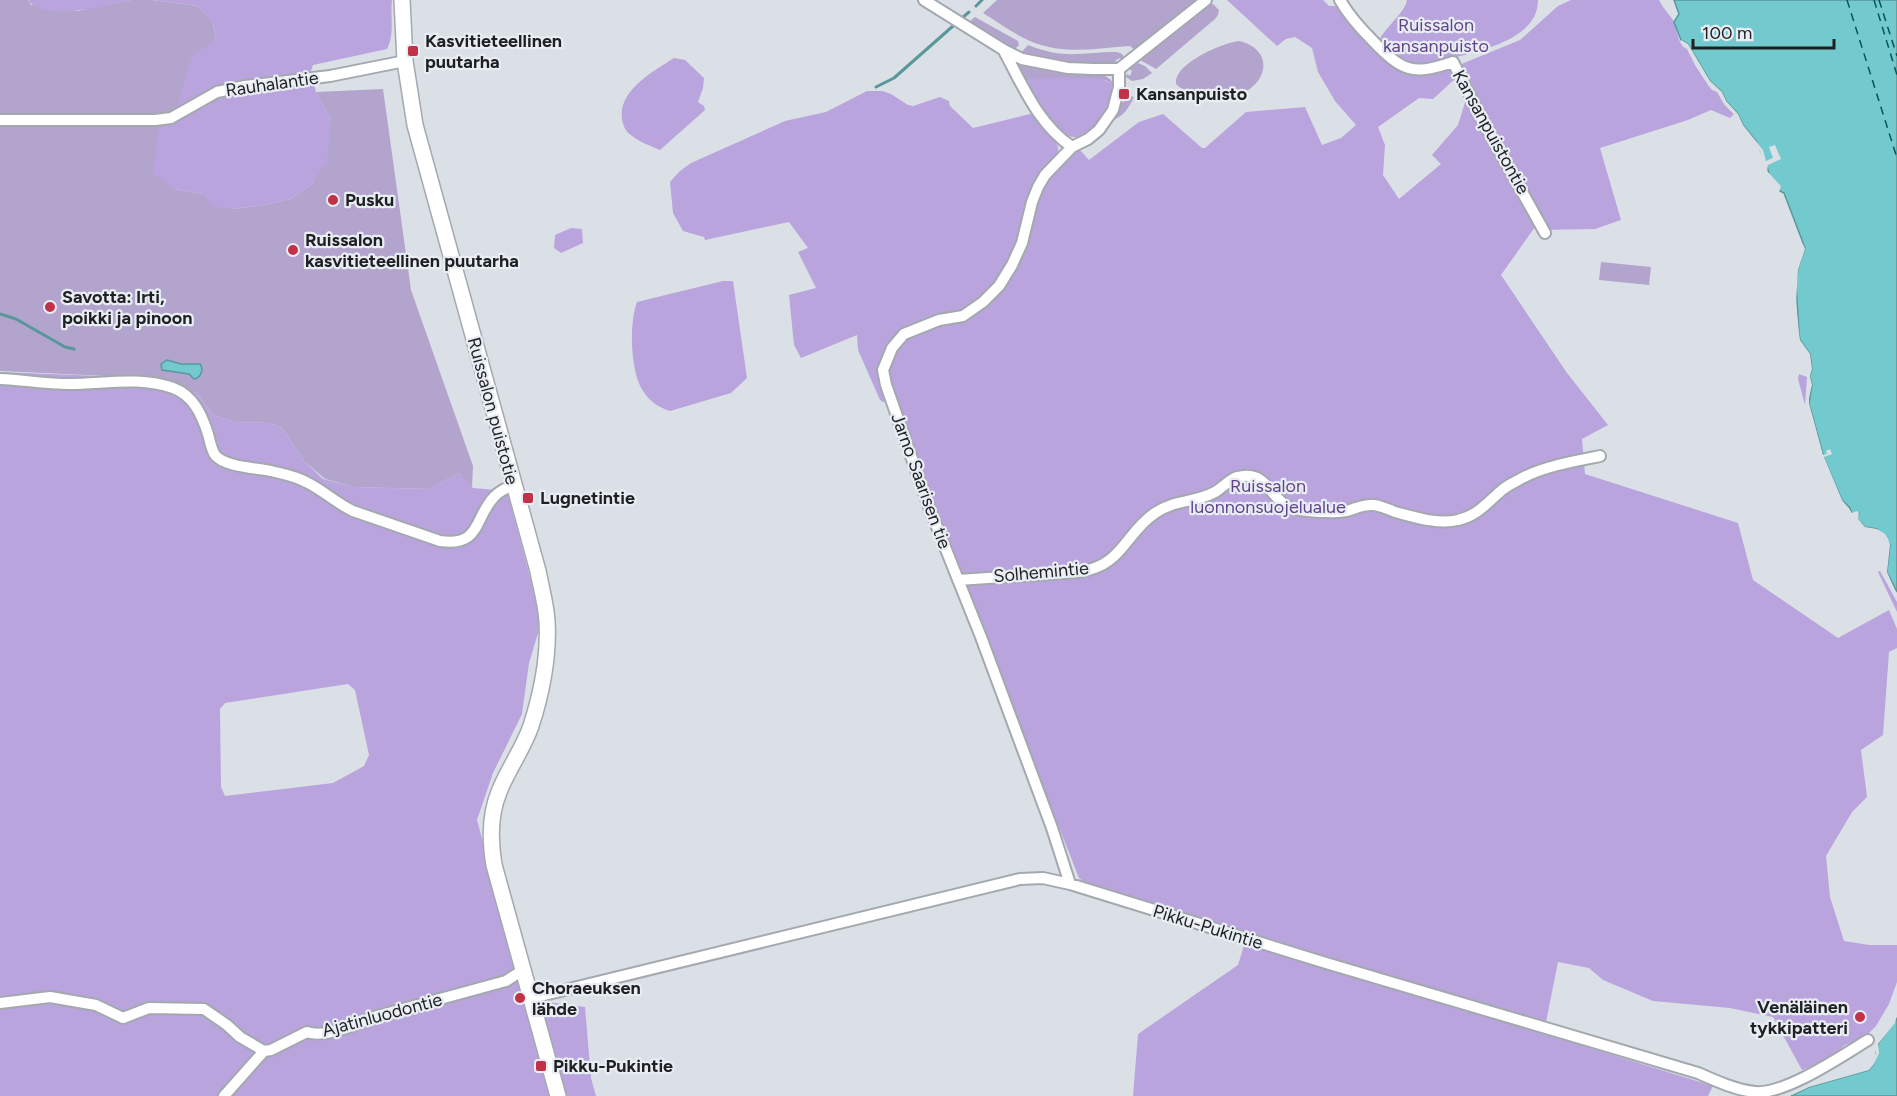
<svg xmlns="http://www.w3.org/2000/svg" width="1897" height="1096" viewBox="0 0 1897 1096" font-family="Figtree,sans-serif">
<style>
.green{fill:#b3a4cd}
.forest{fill:#b9a4de;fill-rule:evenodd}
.water{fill:#72cacf;stroke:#59979b;stroke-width:1.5}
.pier{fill:#dae0e6}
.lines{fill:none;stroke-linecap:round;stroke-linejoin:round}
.stream{stroke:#59979b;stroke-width:3}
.ferry{stroke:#02565a;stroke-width:1.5;stroke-dasharray:8 6;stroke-linecap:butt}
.street-casing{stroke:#a3a9af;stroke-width:14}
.secondary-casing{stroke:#a3a9af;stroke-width:18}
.street{stroke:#fff;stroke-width:10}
.secondary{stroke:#fff;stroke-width:15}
.poi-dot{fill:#c13148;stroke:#e8edf3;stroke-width:2}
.labels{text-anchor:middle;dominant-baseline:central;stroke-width:4.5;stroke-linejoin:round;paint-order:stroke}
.park-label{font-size:18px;fill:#62448b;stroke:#e8edf3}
.poi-label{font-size:18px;font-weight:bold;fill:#1e2023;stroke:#e8edf3;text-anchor:start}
.street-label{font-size:18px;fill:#1e2023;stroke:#e8edf3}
</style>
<rect width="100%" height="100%" fill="#dae0e6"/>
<!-- green -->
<path class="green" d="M 0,0 L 28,0 L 31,5 L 77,11 L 131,0 L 152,0 L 198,6 L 213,23 L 216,40 L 178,120 L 175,189 L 203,194 L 232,209 L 259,206 L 291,199 L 313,183 L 331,119 L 316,92 L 383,89 L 411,290 L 473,466 L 472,488 L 459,473 L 429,489 L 354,487 L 325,479 L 304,461 L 282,428 L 269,423 L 234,422 L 213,415 L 197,393 L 149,378 L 0,371 Z
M 997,0 L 1199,0 L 1136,51 L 1130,46 C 1101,48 1069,54 1041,45 C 1020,39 1001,24 983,13 Z
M 1208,4 L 1213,4 L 1219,10 L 1218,15 L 1215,19 L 1156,69 L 1140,60 L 1139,59 Z
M 975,17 L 1018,41 L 1019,45 L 1014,50 L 969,22 Z
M 1239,41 C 1277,50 1267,88 1234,96 C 1223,99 1212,96 1202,94 C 1193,92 1182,91 1176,84 C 1173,64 1222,43 1239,41 Z
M 1028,45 C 1066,60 1080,52 1117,52 L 1122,54 L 1125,59 L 1122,60 L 1120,58 L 1116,60 L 1116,62 L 1105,65 L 1047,63 L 1021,53 Z
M 1018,62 L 1044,70 L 1101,73 L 1111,80 L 1113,84 L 1105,80 L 1028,78 L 1028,86 L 1017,64 Z
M 1135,62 L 1145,66 L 1152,73 L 1143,79 L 1132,81 L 1126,77 L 1127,74 L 1130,76 L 1132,71 L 1129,69 Z
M 1125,95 L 1134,97 C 1129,108 1123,117 1111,121 L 1119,103 L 1124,102 Z
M 1601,262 L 1651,267 L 1649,285 L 1599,280 Z"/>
<!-- forest -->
<path class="forest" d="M 28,0 L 131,0 C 109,5 42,23 28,0 Z
M 152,0 L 392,0 C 390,17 395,33 387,49 L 313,65 L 311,71 L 316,92 L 331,119 L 327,163 L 323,166 L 313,183 L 291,199 L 259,206 L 232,209 L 213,207 L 203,194 L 175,189 L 153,173 L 159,127 L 178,120 L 179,98 L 193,55 L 216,40 L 213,23 L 198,6 Z
M 1227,0 L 1323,0 L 1329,6 L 1335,6 L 1344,13 L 1386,57 L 1425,72 L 1447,70 L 1520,40 L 1558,6 L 1571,0 L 1659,0 C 1663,8 1668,13 1673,20 C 1678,29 1677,45 1687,49 L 1695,65 L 1708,85 L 1712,90 L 1717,92 L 1724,104 L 1734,114 L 1730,118 L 1711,110 L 1688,120 L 1600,148 L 1621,220 L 1595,229 L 1540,230 L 1535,227 L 1501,275 L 1567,373 L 1608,425 L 1582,439 L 1585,474 L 1738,523 L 1753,580 L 1838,638 L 1889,610 L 1897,629 L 1897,648 L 1889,652 L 1883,735 L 1861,750 L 1867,797 L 1852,812 L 1826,856 L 1830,897 L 1844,941 L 1869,945 L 1897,945 L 1897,982 L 1889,1004 L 1876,1026 L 1864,1038 L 1845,1045 L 1827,1061 L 1802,1070 L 1773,1017 L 1730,1008 L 1653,1001 L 1603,980 L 1589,968 L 1558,962 L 1546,1022 L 1399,980 L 1091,888 L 1079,878 L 891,400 L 883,402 L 880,400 L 858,350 L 857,335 L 801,358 L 794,345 L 789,295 L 816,288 L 798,252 L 808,248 L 789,222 L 705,240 L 704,237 L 683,231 L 673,213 L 670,182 L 680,171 L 691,163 L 785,121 L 826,112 L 867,91 L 882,91 L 891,94 L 908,105 L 913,106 L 940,97 L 949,101 L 950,106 L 973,128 L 1034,113 C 1037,119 1041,125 1045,131 C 1052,140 1062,144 1057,157 L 1060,163 L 1080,150 L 1089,160 L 1139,122 L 1163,114 L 1202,148 L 1205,148 L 1246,112 L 1305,107 L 1322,145 L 1341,138 L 1356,125 L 1335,101 L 1318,72 L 1312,48 L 1295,37 L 1286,39 L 1277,46 ZM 1456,78 L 1467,96 L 1458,125 L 1432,155 L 1441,164 L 1399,199 L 1383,175 L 1385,145 L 1378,127 L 1419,98 L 1433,99 Z
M 1407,0 L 1538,0 C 1538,40 1480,50 1450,59 L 1445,63 L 1407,65 L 1378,42 C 1385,27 1405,13 1407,0 Z
M 674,58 L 685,60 L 704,78 L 703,88 L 698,102 L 704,106 L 705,110 L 660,150 C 651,146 639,142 631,135 C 625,131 623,125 622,119 C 618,90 654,71 674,58 Z
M 1028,78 L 1100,78 L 1113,84 C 1117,103 1096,137 1075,137 C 1055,138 1029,96 1028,78 Z
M 571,228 L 582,229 L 583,243 L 561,253 L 554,248 L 555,235 Z
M 723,281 L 733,281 L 747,378 L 731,393 L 670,411 C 660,408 649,401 643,391 C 630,372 629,323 637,302 Z
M 0,372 L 149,378 L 186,388 L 197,393 L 213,415 L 234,422 L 269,423 L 282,428 L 304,461 L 323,479 L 354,487 L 429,489 L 459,473 L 473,488 L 507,491 L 537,603 L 539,630 L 529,663 L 522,714 L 493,773 L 477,820 L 517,968 L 547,1002 L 585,1007 L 591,1078 L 596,1096 L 0,1096 ZM 348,684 L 355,690 L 369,755 L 364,766 L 333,783 L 225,796 L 221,787 L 220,709 L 225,703 Z
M 1799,374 L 1807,377 L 1805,405 L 1798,379 Z
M 1880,571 L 1897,602 L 1897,612 L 1878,572 Z
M 1245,942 L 1713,1086 L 1708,1096 L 1133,1096 L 1138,1034 L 1238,965 Z"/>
<!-- water -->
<path class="water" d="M 1674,0 L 1897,0 L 1897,592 L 1887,572 L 1890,545 L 1877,529 L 1865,527 L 1857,519 L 1859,514 L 1852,514 L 1850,508 L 1842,500 L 1824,458 L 1809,403 L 1812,385 L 1810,376 L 1812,369 L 1810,354 L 1800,340 L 1799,333 L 1796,284 L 1798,269 L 1805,248 L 1784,193 L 1780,191 L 1780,186 L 1769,175 L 1767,165 L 1756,141 L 1743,125 L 1738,114 L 1726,101 L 1722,92 L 1710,81 L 1688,44 L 1681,40 L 1674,22 L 1679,14 Z
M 167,360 L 181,364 L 200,364 C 204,369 201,378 194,379 L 189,374 L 162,370 L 161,364 Z
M 1897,1018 L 1897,1096 L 1791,1096 L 1809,1087 L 1869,1070 L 1874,1064 L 1878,1044 Z"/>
<!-- pier -->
<path class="pier" d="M 1681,40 L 1688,44 L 1710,81 L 1722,92 L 1726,101 L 1738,114 L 1743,125 L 1763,150 L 1766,161 L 1773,158 L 1769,147 L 1775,145 L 1781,159 L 1768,165 L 1767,171 L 1781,186 L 1780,191 L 1767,176 L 1760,151 L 1740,127 L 1734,114 L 1724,104 L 1720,94 L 1708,83 L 1686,46 L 1681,43 Z
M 1803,244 L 1805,249 L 1798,270 L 1796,302 L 1799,333 L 1800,340 L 1810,354 L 1812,369 L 1810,376 L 1812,385 L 1809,397 L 1809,403 L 1823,455 L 1827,454 L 1826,451 L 1830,449 L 1832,454 L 1824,457 L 1842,500 L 1852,513 L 1857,511 L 1859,514 L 1858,519 L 1865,527 L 1877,529 L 1885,534 L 1888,539 L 1890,545 L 1887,572 L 1897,595 L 1891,588 L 1885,573 L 1887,545 L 1885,540 L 1875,532 L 1868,531 L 1854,519 L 1855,515 L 1852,517 L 1839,501 L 1822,460 L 1806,404 L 1806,397 L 1809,385 L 1807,377 L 1810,368 L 1809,356 L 1797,338 L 1793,302 L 1795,269 Z
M 1897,1015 L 1895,1023 L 1878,1044 L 1879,1053 L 1874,1064 L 1869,1070 L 1809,1087 L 1792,1095 L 1790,1093 L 1808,1084 L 1867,1068 L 1876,1053 L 1875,1043 Z"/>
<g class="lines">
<!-- stream -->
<path class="stream" d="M 976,6 L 982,0
M 962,18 L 969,12
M 876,87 L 894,78 L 953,26
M 0,314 L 16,319 L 65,347 L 74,349"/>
<!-- ferry -->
<path class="ferry" d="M 1847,0 L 1897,158
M 1874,0 L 1897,75
M 1879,0 L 1897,56"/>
<defs>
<path id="street" d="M 924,0 L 1004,50 L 1022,59 L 1068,68 L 1093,69 L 1119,69 L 1206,0
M 1340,0 C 1349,16 1360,28 1373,41 C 1402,71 1412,76 1453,62 L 1481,118 L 1545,233
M 1004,51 C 1023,86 1038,124 1072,147
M 0,120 L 155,120 L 171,118 L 217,92 L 245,86 L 330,76 L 405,61
M 0,379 C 23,380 46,384 69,384 C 104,384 139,376 173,388 C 193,395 202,415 208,434 C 210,441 211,449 215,455 C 224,467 257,468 271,471 C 283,474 295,476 306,482 C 323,490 336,503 353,511 L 440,541 C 481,547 474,518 494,497 C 499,491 506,488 514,485
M 958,580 L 1078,572 C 1123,566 1124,534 1155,513 C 1175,499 1195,503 1215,492 C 1222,488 1229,480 1237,477 C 1267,469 1269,498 1289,507 C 1297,511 1311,511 1320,512 C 1329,512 1339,513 1347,511 C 1357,508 1363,504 1374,505 C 1381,506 1388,509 1395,512 C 1414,517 1438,525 1458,520 C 1477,516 1488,502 1502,490 C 1508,485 1515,482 1522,478 C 1545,466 1575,461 1600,456
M 1070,884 L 1052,828 L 981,637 L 929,507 L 886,385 L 883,370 L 892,348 L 904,334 L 939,320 L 963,316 L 983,302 L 999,286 L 1012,265 L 1022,243 L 1032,202 L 1038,187 L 1045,175 L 1072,147 L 1088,139 L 1099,130 L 1113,110 L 1119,87 L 1119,69
M 532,998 L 1020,879 L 1043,878 L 1070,884 L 1326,963 L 1698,1073 C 1716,1081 1736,1090 1755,1092 C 1785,1095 1843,1055 1868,1040
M 0,1003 L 50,997 L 96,1005 L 123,1018 L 149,1008 L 204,1009 L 227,1025 L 240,1037 L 264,1051
M 224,1096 L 264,1051 L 271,1050 L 307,1032 C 324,1038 354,1026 370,1018 L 506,981 L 523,970"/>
<path id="secondary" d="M 402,0 L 405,61 L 415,125 L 538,571 C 541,587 546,604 547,621 C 549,656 542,692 531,726 C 523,749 508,769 499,792 C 489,816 490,841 494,865 L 558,1096"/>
</defs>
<!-- street casing -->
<use href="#street" class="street-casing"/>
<!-- secondary casing -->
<use href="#secondary" class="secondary-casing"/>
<!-- street -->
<use href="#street" class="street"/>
<!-- secondary -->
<use href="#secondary" class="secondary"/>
</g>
<!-- markers -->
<g class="poi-dot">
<rect x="407" y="45" width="12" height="12" rx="3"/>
<rect x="1118" y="88" width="12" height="12" rx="3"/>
<circle cx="333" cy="200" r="6"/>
<circle cx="293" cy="250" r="6"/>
<circle cx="50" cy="307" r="6"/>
<rect x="522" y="492" width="12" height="12" rx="3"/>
<circle cx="520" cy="998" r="6"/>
<circle cx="1860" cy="1017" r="6"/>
<rect x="535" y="1060" width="12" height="12" rx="3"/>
</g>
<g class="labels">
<!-- park labels -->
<g class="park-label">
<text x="1436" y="25">Ruissalon<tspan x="1436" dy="21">kansanpuisto</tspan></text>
<text x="1268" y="486">Ruissalon<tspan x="1268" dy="21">luonnonsuojelualue</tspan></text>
</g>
<!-- poi labels -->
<g class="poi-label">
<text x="425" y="41">Kasvitieteellinen<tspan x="425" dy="21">puutarha</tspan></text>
<text x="1136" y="94">Kansanpuisto</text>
<text x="345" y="200">Pusku</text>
<text x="305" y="240">Ruissalon<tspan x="305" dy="21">kasvitieteellinen puutarha</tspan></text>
<text x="62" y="297">Savotta: Irti,<tspan x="62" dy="21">poikki ja pinoon</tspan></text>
<text x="540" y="498">Lugnetintie</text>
<text x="532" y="988">Choraeuksen<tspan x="532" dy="21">lähde</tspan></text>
<text x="1848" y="1007" text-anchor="end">Venäläinen<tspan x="1848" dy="21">tykkipatteri</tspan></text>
<text x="553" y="1066">Pikku-Pukintie</text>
</g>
<!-- street labels -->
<g class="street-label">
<text transform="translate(272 84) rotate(-8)">Rauhalantie</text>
<text transform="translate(1491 132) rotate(61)">Kansanpuistontie</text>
<text transform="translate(493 411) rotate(75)">Ruissalon puistotie</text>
<text transform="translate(921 481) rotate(70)">Jarno Saarisen tie</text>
<text transform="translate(1041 572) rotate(-5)">Solhemintie</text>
<text transform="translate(1208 927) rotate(17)">Pikku-Pukintie</text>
<text transform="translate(382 1015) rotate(-15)">Ajatinluodontie</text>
</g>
</g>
<!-- scale -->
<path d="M1693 39v9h141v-9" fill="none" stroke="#1e2023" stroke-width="3"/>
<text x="1702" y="39" font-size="18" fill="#1e2023" stroke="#e8edf3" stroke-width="4.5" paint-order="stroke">100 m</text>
</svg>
